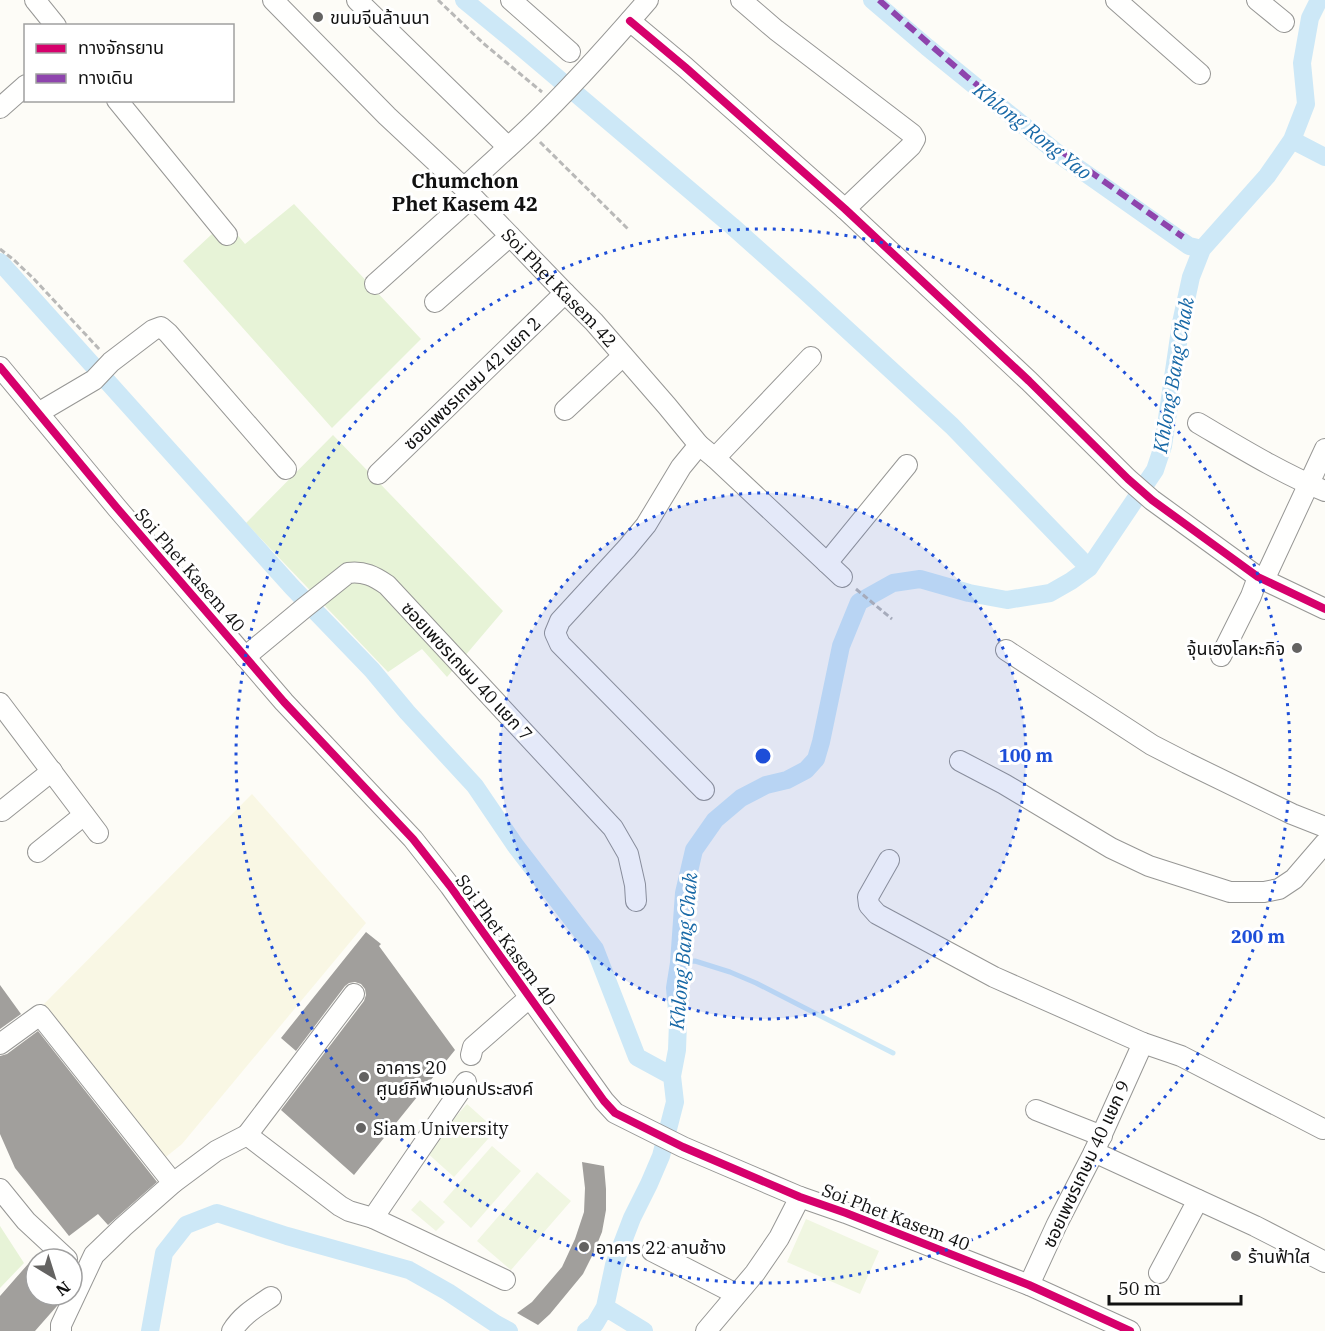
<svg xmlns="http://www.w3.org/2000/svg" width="1325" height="1331" viewBox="0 0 1325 1331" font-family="'IBM Plex Serif','Noto Sans Thai',serif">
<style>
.farmland{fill:#f9f7e4}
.green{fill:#e7f3d7}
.pitch{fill:#f0f6e1}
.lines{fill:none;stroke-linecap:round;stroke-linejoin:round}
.stream{stroke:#cde8f7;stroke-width:5}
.canal{stroke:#cde8f7;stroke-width:18}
.building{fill:#a19f9c}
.minor-casing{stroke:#979795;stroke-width:22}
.path{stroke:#b9b9b8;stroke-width:3;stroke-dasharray:6 3;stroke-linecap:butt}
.minor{stroke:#fffffe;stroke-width:20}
.quiet{stroke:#8e44ad;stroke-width:6;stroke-dasharray:12 6;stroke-linecap:butt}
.cycleway-casing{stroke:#fff;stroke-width:11}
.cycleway{stroke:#d6006c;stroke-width:8}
.ring{fill:none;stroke:#1d4ed8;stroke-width:3;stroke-dasharray:3 6}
.poi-dot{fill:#646362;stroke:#fff;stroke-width:2}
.labels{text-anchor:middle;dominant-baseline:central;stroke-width:6;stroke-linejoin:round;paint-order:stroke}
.poi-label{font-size:18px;fill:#111;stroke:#fff;text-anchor:start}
.street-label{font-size:18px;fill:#111;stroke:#fff}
.water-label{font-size:20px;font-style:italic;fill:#1768a6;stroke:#fff}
.neighbourhood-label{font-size:20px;font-weight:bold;fill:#111;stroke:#fff}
.centre{fill:#1d4ed8;stroke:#fff;stroke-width:3}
.ring-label{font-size:18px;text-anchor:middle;font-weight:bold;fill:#1d4ed8;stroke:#fff;stroke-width:6;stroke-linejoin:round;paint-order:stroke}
</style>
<rect width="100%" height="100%" fill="#fdfcf7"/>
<!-- farmland -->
<path class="farmland" d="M 252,794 L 366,923 L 182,1144 L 162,1160 L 41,1007 Z"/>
<!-- green -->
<path class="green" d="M 294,204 L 421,339 L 332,428 L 183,261 L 226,221 L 245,244 Z
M 333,435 L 503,611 L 447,677 L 422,649 L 388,672 L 246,523 Z
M 0,1226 L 24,1263 L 0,1288 Z"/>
<!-- pitch -->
<path class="pitch" d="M 467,1104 L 496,1130 L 454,1177 L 425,1151 Z
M 492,1146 L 521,1171 L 471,1228 L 443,1202 Z
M 537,1172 L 571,1201 L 511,1270 L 477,1241 Z
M 420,1200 L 445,1222 L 436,1231 L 411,1210 Z
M 806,1219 L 879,1251 L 860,1294 L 787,1262 Z"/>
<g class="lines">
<!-- stream -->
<path class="stream" d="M 679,963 L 695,961 L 730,972 L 756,983 L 893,1053"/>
<!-- canal -->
<path class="canal" d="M 464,0 L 521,47 L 732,226 L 805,291 L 952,426 L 1089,568
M 872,0 L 927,47 L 1061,156 L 1189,246 L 1202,249
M 1292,140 L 1325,157
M 0,262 L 292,587 L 372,670 L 407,712 L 475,786 L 515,845 L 595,949 L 637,1057 L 672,1076
M 605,1307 L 644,1331
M 150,1331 L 164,1253 L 186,1225 L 217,1213 L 287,1236 L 409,1270 L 448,1292 L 496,1324 L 509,1331
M 586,1331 L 595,1324 L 605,1307 L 614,1265 L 632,1218 L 649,1184 L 661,1156 L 675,1102 L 672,1076 L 677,1050 L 678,1022 L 675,988 L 679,963 L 684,893 L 694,850 L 715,820 L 741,798 L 766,785 L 787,780 L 806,770 L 816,759 L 821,742 L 841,646 L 859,602 L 893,583 L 920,579 L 969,593 L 1007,600 L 1050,593 L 1071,581 L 1089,568 L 1155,470 L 1163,446 L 1181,323 L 1191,277 L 1202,249 L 1267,176 L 1292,140 L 1306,104 L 1302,63 L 1310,18 L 1319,0"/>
</g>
<!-- building -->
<path class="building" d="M 366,932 L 381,944 L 379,946 L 455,1050 L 354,1175 L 281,1110 L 364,1001 L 366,995 L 365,989 L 361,984 L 355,982 L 349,983 L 345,986 L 296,1051 L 281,1038 Z
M 0,985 L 21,1014 L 0,1029 Z
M 38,1031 L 157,1182 L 108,1225 L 98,1214 L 69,1236 L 15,1168 L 0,1134 L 0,1056 L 7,1054 Z
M 582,1162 L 604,1166 L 606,1189 L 606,1210 L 602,1232 L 593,1254 L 583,1274 L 550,1314 L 538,1325 L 517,1313 L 532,1302 L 562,1267 L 575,1239 L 584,1212 L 585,1188 Z
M 36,1255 L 36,1295 L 62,1295 L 57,1306 L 35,1331 L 0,1331 L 0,1296 Z"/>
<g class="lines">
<defs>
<g id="minor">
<path d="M 35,0 L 56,26"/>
<path id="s1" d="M 273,0 L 387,116 L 464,188 L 565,293 L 594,322 L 667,406 L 699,445 L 715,458 L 842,577"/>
<path d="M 357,0 L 508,147"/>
<path d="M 511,0 L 570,52"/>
<path d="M 741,0 L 776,30 L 912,134 L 915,139 L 911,146 L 845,209"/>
<path d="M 1116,0 L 1200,74"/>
<path d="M 1257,0 L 1284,22"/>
<path d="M 630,21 L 685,67 L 845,209 L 1029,381 L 1128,479 L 1152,500 L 1258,577 L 1325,609"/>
<path d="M 117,100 L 227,235"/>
<path d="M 0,108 L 26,85"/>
<path d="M 464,188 C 485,168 507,149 529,128 C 571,88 610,44 648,0"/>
<path d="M 375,284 L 472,197"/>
<path d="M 435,302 L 510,236"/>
<path d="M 0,367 L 117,508 L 284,702 L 413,839 L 450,886 L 604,1101 L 615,1113 L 683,1147 L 800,1197 L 846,1213 L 1029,1285 L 1130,1331"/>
<path d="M 565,410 L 623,356"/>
<path d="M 38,413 L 94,380 L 111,362 L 153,330 L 161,327 L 168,333 L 286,469"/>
<path d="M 1198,423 C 1239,447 1281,473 1325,491"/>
<path d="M 699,445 L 681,467 L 646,525 L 627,548 L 560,621 L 555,633 L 560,644 L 704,790"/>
<path d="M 715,458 L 811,357"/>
<path d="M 378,474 L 565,293"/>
<path d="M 827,563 L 907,465"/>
<path d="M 1264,580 L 1325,449"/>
<path d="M 1006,650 L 1152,745 L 1187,763 L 1292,814 L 1325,827"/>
<path d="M 1221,656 L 1251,596 L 1258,577"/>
<path d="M 245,657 L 304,608 L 348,573 C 364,571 374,576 387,585 L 613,828 L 628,854 L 635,885 L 636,901"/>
<path d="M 0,703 L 98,833"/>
<path d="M 960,761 L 1004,784 L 1111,848 L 1149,866 L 1230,892 L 1264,892 L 1279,889 L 1294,879 L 1325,843"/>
<path d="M 2,811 L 52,771"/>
<path d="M 38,852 L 84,815"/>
<path d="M 889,860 L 868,897 L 869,905 L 877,914 L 994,977 L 1143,1043 L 1181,1056 L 1323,1129"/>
<path d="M 0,1044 L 40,1015 L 173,1183"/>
<path d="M 471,1055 L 473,1047 L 529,998"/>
<path d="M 1036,1110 L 1102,1136"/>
<path d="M 247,1135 L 354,994"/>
<path d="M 1094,1152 L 1255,1226 L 1325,1262"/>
<path d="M 0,1189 L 26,1221 L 67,1259"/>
<path d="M 373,1218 L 505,1280"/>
<path d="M 652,1251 L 736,1294"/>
<path d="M 1159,1273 L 1198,1200"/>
<path d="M 1029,1285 L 1057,1224 L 1094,1152 L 1143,1043"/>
<path d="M 61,1331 L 61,1325 L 94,1255 L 123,1227 L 173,1183 L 216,1151 L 247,1135 L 340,1206 L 349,1211 L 373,1218 L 466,1082"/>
<path d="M 232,1331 C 242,1315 256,1307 271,1297"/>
<path d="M 706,1331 L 755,1273 L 779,1238 L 800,1197"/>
</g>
</defs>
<!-- minor casing -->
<use href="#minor" class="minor-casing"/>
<!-- path -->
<path class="path" d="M 438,0 L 483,43 L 542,92
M 540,142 L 628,229
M 0,249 L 14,260 L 34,279 L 100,350
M 856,589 L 892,619"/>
<!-- minor -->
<use href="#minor" class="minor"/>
<!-- quiet -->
<path class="quiet" d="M 879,0 L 966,76 L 1058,149 L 1183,237"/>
<defs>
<path id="cycleway" d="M 630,21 L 685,67 L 845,209 L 1029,381 L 1128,479 L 1152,500 L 1258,577 L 1325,609
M 0,367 L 117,508 L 284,702 L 413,839 L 450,886 L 604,1101 L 615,1113 L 683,1147 L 800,1197 L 846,1213 L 1029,1285 L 1130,1331"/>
</defs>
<!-- cycleway casing -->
<use href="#cycleway" class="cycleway-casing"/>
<!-- cycleway -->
<use href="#cycleway" class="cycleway"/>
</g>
<!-- distance rings -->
<circle cx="763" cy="756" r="263" fill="#1d4ed8" fill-opacity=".12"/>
<g class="ring">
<circle cx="763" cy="756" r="263"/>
<circle cx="763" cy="756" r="527"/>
</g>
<!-- markers -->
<g class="poi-dot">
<circle cx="318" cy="17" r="6"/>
<circle cx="1297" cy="648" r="6"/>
<circle cx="364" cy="1077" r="6"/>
<circle cx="361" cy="1128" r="6"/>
<circle cx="584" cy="1247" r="6"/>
<circle cx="1236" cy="1256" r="6"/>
</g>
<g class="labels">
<!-- poi labels -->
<g class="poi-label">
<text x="330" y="17">ขนมจีนล้านนา</text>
<text x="1285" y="648" text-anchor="end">จุ้นเฮงโลหะกิจ</text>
<text x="376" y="1067">อาคาร 20<tspan x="376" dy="21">ศูนย์กีฬาเอนกประสงค์</tspan></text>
<text x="373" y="1128">Siam University</text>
<text x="596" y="1247">อาคาร 22 ลานช้าง</text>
<text x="1248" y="1256">ร้านฟ้าใส</text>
</g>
<!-- street labels -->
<g class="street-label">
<text stroke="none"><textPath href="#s1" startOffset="406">Soi Phet Kasem 42</textPath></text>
<text transform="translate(472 383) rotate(-44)">ซอยเพชรเกษม 42 แยก 2</text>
<text transform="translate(190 570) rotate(49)">Soi Phet Kasem 40</text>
<text transform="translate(467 671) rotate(47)">ซอยเพชรเกษม 40 แยก 7</text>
<text transform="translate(506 940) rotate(54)">Soi Phet Kasem 40</text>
<text transform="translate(1086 1164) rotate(-65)">ซอยเพชรเกษม 40 แยก 9</text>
<text transform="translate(896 1217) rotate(21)">Soi Phet Kasem 40</text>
</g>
<!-- water labels -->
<g class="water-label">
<text transform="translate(1033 131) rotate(38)">Khlong Rong Yao</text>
<text transform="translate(1173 375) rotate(-80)">Khlong Bang Chak</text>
<text transform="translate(683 951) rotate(-85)">Khlong Bang Chak</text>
</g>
<!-- neighbourhood labels -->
<g class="neighbourhood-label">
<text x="465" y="180">Chumchon<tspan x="465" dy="23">Phet Kasem 42</tspan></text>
</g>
</g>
<circle cx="763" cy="756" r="9" class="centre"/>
<g class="ring-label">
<text x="1026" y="762">100 m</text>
<text x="1258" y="943">200 m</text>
</g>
<!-- legend -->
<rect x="24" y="24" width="210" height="78" fill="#ffffff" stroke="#a0a0a0" stroke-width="1.5"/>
<rect x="36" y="44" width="30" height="9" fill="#d6006c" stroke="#a0a0a0" stroke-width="1.5"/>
<text x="78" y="54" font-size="18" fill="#111111">ทางจักรยาน</text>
<rect x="36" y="74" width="30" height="9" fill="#8e44ad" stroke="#a0a0a0" stroke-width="1.5"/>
<text x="78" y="84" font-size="18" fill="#111111">ทางเดิน</text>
<!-- north arrow -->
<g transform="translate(54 1277) rotate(142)"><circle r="28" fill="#ffffff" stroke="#a0a0a0" stroke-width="1.5"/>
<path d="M0-4.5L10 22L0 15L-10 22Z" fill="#646362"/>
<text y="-9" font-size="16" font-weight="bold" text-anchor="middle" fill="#111111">N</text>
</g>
<!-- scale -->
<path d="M1109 1295v9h132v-9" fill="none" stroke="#111111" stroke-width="3"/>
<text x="1118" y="1295" font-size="18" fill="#111111" stroke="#ffffff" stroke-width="4.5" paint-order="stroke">50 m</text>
</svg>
